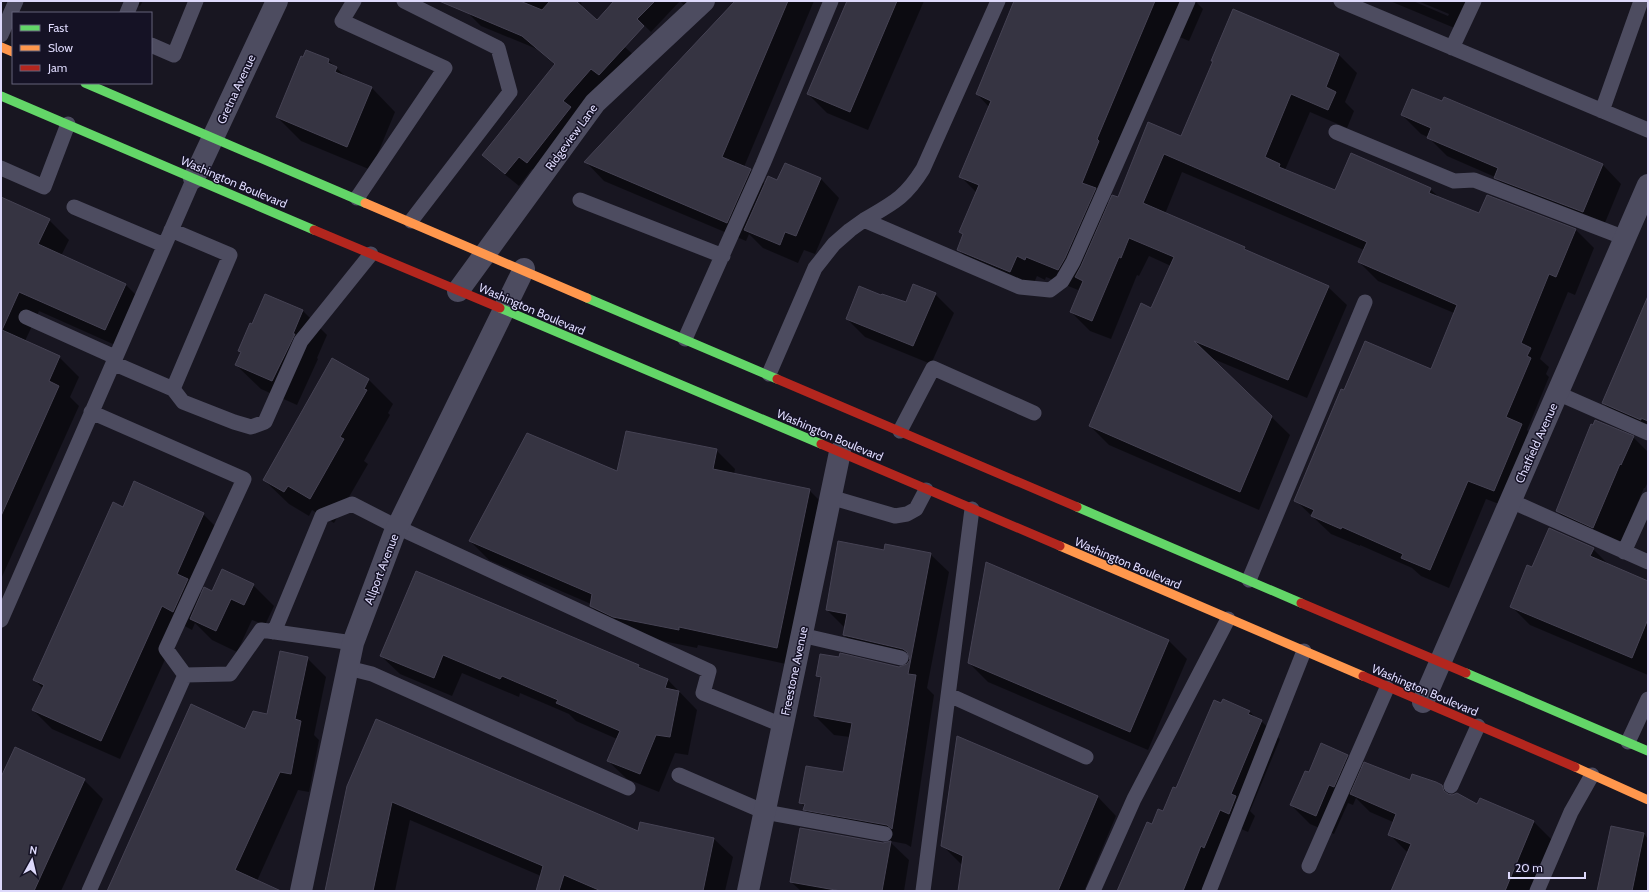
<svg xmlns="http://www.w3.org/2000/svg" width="1649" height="892" viewBox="0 0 1649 892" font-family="Cabin,sans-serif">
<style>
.shadow{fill:#0007}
.building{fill:#363442;stroke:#454253}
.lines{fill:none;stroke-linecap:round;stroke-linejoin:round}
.lane{stroke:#4d4c60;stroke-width:15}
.street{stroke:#4d4c60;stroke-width:22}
.fast{stroke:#63d668;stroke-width:9}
.slow{stroke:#ff974d;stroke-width:9}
.jam{stroke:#b3261e;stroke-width:9}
.labels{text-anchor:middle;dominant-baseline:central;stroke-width:3;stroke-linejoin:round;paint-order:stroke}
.street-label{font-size:12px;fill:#ddd9fb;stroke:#151225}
</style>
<rect width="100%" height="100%" fill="#181621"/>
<!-- shadow -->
<path class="shadow" d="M 128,1 L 143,1 L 140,6 Z
M 472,1 L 581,1 L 582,8 L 638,59 L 541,175 L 532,169 L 519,186 L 497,168 L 483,155 L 555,65 L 537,49 L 481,26 L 467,12 Z
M 625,1 L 695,1 L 687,8 L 680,1 L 651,32 L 638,19 Z
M 736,1 L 814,1 L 744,167 L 750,170 L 765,184 L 778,181 L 785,164 L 821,179 L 839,198 L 815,254 L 804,250 L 798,263 L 763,248 L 749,234 L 746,241 L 604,181 L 586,162 Z
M 848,1 L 924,1 L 868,130 L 827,113 L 808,94 Z
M 1016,1 L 1195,1 L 1203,9 L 1189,41 L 1170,33 L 1104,198 L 1110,204 L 1118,198 L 1149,123 L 1182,137 L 1214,62 L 1212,60 L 1233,11 L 1339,55 L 1357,73 L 1345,102 L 1354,111 L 1347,128 L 1310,112 L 1285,170 L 1335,192 L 1430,189 L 1440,198 L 1480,215 L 1488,196 L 1576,230 L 1594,248 L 1575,295 L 1568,292 L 1540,359 L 1549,367 L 1546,374 L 1549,377 L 1527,430 L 1540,443 L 1512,509 L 1486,499 L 1449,588 L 1421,576 L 1412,568 L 1360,545 L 1360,546 L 1331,534 L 1295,500 L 1345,391 L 1431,370 L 1454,313 L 1378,281 L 1359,262 L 1364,250 L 1182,172 L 1165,214 L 1245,248 L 1250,253 L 1328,287 L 1347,305 L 1307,398 L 1211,358 L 1290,435 L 1259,510 L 1109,445 L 1090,426 L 1152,309 L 1171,266 L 1149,256 L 1139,276 L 1137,275 L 1111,339 L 1090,331 L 1071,312 L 1082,286 L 1081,285 L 1078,290 L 1046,277 L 1045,280 L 1037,276 L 1030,292 L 978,270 L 958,249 L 964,235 L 960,232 L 977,193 L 960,176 L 989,107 L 977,94 Z
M 1390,1 L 1413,1 L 1448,16 L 1449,14 L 1418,1 L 1477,1 L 1464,32 Z
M 328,60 L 346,77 L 371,87 L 395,112 L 371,170 L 301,141 L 277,117 Z
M 1445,98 L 1603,165 L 1621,184 L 1602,230 L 1514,196 L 1495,177 L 1447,156 L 1428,137 L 1421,134 L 1402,115 L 1443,103 Z
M 1,198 L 49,220 L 69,240 L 61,256 L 125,284 L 145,304 L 124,349 L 39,311 L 25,341 L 59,357 L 79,377 L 70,397 L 79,406 L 1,579 Z
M 935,294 L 954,313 L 931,364 L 865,337 L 847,319 L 906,304 Z
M 266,295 L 303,311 L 327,335 L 317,358 L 318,359 L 297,405 L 261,389 L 236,365 L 241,353 L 239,351 L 253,326 Z
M 1648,298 L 1648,434 L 1624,423 L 1603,403 Z
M 333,360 L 369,380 L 393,404 L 388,413 L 390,415 L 364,461 L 368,464 L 334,523 L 312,510 L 309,516 L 289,504 L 264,480 Z
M 1633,437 L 1648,452 L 1648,482 L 1645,488 L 1644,488 L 1617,551 L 1581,535 L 1557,511 Z
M 716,450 L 735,469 L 734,474 L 809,490 L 828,509 L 795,666 L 698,645 L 697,648 L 633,635 L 609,624 L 591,606 L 591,604 L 489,560 L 470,541 Z
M 123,508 L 203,514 L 222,533 L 196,589 L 202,595 L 253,585 L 274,606 L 265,625 L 252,620 L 237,652 L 212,640 L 195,623 L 192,630 L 181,624 L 120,759 L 52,729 L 33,710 L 43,689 L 34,679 Z
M 1593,549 L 1610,566 L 1648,582 L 1648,675 L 1530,625 L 1511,606 L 1533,569 Z
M 884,551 L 930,554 L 949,572 L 927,688 L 934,695 L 911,847 L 906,844 L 823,828 L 805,810 L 805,807 L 800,802 L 844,773 L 850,737 L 834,735 L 815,716 L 821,680 L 818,676 L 899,668 L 910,665 L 863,654 L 844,635 L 845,628 L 827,610 Z
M 416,573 L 639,666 L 642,670 L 668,680 L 697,710 L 688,755 L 675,753 L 659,792 L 627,779 L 608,761 L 617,739 L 576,721 L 569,714 L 520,693 L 519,697 L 462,673 L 452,696 L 400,674 L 381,656 Z
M 1168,640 L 1187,659 L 1148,750 L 988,682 L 969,663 Z
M 307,658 L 326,677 L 314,735 L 319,740 L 309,792 L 298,790 L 257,881 L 272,891 L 108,891 L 245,730 L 268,715 Z
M 1222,704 L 1249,711 L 1257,719 L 1261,721 L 1280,739 L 1250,811 L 1255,816 L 1248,832 L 1239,828 L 1209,891 L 1118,891 L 1152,825 L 1163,813 L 1177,789 Z
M 1347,755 L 1362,770 L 1410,782 L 1442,786 L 1451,796 L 1478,806 L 1480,799 L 1534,822 L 1552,840 L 1530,891 L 1393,891 L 1408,853 L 1389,834 L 1393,822 L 1370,812 L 1356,798 L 1353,805 L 1348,803 L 1334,834 L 1310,824 L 1291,805 L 1309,774 Z
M 1,773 L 84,780 L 103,799 L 61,891 L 1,891 Z
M 348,786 L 639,832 L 641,823 L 714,839 L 733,857 L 725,891 L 537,891 L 541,876 L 410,820 L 395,891 L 326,891 Z
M 1098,797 L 1116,816 L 1084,891 L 959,891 L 963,866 L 943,846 Z
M 1644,834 L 1648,839 L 1648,891 L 1598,891 Z
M 890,842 L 909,860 L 904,891 L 801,891 L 791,882 Z"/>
<!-- building -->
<path class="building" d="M 439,1 L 520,1 L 542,10 L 550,1 L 576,1 L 597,20 L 614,1 L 655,1 L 637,19 L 644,26 L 599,75 L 591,69 L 563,101 L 571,107 L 527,163 L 519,157 L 505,174 L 482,155 L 555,64 L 522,36 Z
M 735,1 L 788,1 L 722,157 L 751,169 L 727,223 L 584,162 Z
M 847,1 L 897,1 L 850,112 L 807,94 Z
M 1014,1 L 1155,1 L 1097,139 L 1099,141 L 1082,183 L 1096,188 L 1065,258 L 1058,270 L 1026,257 L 1025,260 L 1017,256 L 1010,272 L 957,250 L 963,234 L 959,232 L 979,185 L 959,177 L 991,101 L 976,94 Z
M 1233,9 L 1339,54 L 1326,87 L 1336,92 L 1328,110 L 1291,94 L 1265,157 L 1280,164 L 1279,167 L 1335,190 L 1351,153 L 1431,188 L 1429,193 L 1479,213 L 1487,195 L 1576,229 L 1556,277 L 1549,274 L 1521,343 L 1531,348 L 1527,356 L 1531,358 L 1506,417 L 1522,424 L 1494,491 L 1468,481 L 1430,570 L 1401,558 L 1403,554 L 1342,527 L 1341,529 L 1311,516 L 1314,510 L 1294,501 L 1341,389 L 1344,390 L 1365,341 L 1431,369 L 1457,305 L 1358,262 L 1367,242 L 1164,154 L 1143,203 L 1245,247 L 1244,249 L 1329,286 L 1288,380 L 1194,341 L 1272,416 L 1240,492 L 1089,426 L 1141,303 L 1151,308 L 1174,257 L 1129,238 L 1121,258 L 1119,257 L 1092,321 L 1070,312 L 1083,281 L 1075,277 L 1081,266 L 1112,195 L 1118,197 L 1148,122 L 1181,136 L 1213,61 L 1211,61 Z
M 306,50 L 329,59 L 328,63 L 337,67 L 335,72 L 372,87 L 347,147 L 276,117 L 301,56 L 303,57 Z
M 1412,89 L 1442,101 L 1444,97 L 1603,164 L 1583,212 L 1494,178 L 1498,168 L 1427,138 L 1431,128 L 1401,115 Z
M 785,163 L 821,178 L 796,236 L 785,232 L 780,245 L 744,230 L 768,176 L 777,180 Z
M 1,197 L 50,219 L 38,244 L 126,284 L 105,330 L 19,292 L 2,330 L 60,356 L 49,381 L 59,386 L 1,516 Z
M 913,284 L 936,293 L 913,346 L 846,319 L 859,286 L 881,295 L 882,294 L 906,302 Z
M 265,294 L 303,310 L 293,334 L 295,334 L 272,381 L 235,365 L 241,352 L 238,351 L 250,323 L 252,324 Z
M 1648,296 L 1648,421 L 1641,418 L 1641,420 L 1602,403 Z
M 332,358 L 369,379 L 364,389 L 367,390 L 340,437 L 344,439 L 310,499 L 288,486 L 284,492 L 263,480 Z
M 1595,420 L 1634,436 L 1621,465 L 1620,464 L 1593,528 L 1556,511 L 1591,424 L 1593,425 Z
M 626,431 L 717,449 L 713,469 L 810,489 L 777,648 L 679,627 L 679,630 L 613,617 L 590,606 L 592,594 L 469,541 L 527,433 L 617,471 Z
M 134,481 L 204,513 L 177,574 L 188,579 L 173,612 L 162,606 L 101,741 L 32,710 L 44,685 L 33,680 L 113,502 L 123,507 Z
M 1549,528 L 1594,548 L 1590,556 L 1648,581 L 1648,619 L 1632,658 L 1510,607 L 1527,565 L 1532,567 Z
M 838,541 L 884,550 L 885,544 L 931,553 L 908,674 L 916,675 L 892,829 L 887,825 L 803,810 L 805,804 L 799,803 L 806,766 L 843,772 L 852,723 L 814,716 L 821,677 L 816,676 L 820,654 L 839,657 L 840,653 L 899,667 L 907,664 L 910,660 L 907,652 L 903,649 L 843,635 L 847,614 L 826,610 Z
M 986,562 L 1169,640 L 1130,732 L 968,663 Z
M 222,569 L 254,584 L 244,605 L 231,599 L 216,631 L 190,619 L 204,587 L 212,591 Z
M 416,571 L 639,665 L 638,667 L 668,679 L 665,688 L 679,691 L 670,737 L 656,735 L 640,774 L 607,761 L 620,731 L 556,703 L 558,700 L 502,676 L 500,679 L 443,655 L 434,678 L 380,656 Z
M 280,651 L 308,657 L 295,719 L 301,721 L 291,774 L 280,772 L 235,870 L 281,891 L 107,891 L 191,704 L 245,729 L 253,711 L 267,714 Z
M 1223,699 L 1250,711 L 1248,714 L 1262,720 L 1231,794 L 1236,796 L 1229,814 L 1220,810 L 1204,848 L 1201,846 L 1183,891 L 1117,891 L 1147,822 L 1152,824 L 1158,809 L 1163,811 L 1173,787 L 1176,788 L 1214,700 L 1221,703 Z
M 376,719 L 638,831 L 640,822 L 714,838 L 703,891 L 601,891 L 564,875 L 559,891 L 536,891 L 543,866 L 392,802 L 373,891 L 325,891 L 347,786 Z
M 957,736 L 1098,796 L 1058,891 L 958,891 L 963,856 L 941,846 Z
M 1321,743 L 1348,755 L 1334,787 L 1329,785 L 1316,816 L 1290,805 L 1305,771 L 1309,772 Z
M 15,747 L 85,779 L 34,891 L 1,891 L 1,777 Z
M 1364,762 L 1410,780 L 1412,774 L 1436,782 L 1442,785 L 1444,791 L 1448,794 L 1452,795 L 1457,793 L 1477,804 L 1480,798 L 1534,821 L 1505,891 L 1391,891 L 1411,844 L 1388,835 L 1396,814 L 1350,794 Z
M 1611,826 L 1644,833 L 1632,891 L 1597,891 Z
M 800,828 L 883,843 L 891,841 L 882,891 L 841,891 L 790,882 Z"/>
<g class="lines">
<!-- lane -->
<path class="lane" d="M 354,1 L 342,21 L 445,68 L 357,198
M 404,1 L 498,48 L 510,92 L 411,221
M 998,1 L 923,169 C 905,198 893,203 864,220 L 1020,287 L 1050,290 L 1062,281 L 1073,262 L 1188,1
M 1341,1 L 1648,130
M 127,13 L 132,1
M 1,35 L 16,1
M 151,45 L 174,55 L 196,1
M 1452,48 L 1474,1
M 1602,111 L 1641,1
M 1336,132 L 1454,181 L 1474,180 L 1625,238
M 1,168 L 44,187 L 68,124
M 580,200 L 723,256
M 74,207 L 164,245
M 26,317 L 115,357
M 685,339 L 763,164 L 831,1
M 113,363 L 173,389 L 230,255 L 171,230
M 769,374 L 815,268 L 834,244 L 850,230 L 864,220
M 173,389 L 183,402 L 234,422 L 251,427 L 265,422 L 301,341 L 371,254
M 1557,393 L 1648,433
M 91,412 L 244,479 L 166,649 L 185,675
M 900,431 L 933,368 L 1034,413
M 830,497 L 895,516 L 907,514 L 916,509 L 926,490
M 1511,501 L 1648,562
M 1624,552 L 1648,499
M 1249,580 L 1365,302
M 1,620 L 194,178
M 274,632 L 322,516 L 352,504 L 397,527 L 709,671 L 703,693 L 782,725
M 801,635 L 901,658
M 348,668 L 372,674 L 628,788
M 949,695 L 1086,757
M 1628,742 L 1648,699
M 679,775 L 765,812 L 885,834
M 1451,786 L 1478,726
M 1309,866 L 1387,688
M 89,891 L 185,675 L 230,674 L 261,630 L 353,643
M 923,891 L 972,509
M 1093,891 L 1134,799 L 1228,619
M 1209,891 L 1304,651
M 1537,891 L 1571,812 L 1592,775"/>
<!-- street -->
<path class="street" d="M 194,178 L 277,1
M 458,291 L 595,103 L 704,1
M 1423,702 L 1648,185
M 301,891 L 353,643 L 394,534 L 524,269
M 748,891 L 840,452"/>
<!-- fast -->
<path class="fast" d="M 85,83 L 365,203
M 1,96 L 314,230
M 587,298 L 777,379
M 500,308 L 821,444
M 1077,507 L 1301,603
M 1466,673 L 1648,751"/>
<!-- slow -->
<path class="slow" d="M 1,47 L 13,52
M 365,203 L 587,298
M 1060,546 L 1363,676
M 1575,767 L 1648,800"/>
<!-- jam -->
<path class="jam" d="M 314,230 L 500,308
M 777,379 L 1077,507
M 821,444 L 1060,546
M 1301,603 L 1466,673
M 1363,676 L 1575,767"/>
</g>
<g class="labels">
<!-- street labels -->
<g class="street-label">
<text transform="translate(236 89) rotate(-65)">Gretna Avenue</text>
<text transform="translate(571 137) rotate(-54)">Ridgeview Lane</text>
<text transform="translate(234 182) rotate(23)">Washington Boulevard</text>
<text transform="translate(532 309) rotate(23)">Washington Boulevard</text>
<text transform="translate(830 435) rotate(23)">Washington Boulevard</text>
<text transform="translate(1536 443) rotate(-66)">Chatfield Avenue</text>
<text transform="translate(1128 563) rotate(23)">Washington Boulevard</text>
<text transform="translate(381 569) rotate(-69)">Allport Avenue</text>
<text transform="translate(794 671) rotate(-78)">Freestone Avenue</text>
<text transform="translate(1425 690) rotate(23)">Washington Boulevard</text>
</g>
</g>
<!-- border -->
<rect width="1649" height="892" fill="none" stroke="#ddd9fb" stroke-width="4"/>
<!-- legend -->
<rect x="12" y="12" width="140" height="72" fill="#151225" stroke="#65627b"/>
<rect x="20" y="25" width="20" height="6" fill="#63d668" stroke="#65627b"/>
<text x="48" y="32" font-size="12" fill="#ddd9fb">Fast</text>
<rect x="20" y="45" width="20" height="6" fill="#ff974d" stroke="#65627b"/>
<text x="48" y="52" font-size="12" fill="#ddd9fb">Slow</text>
<rect x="20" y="65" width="20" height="6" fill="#b3261e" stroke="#65627b"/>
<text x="48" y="72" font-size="12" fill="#ddd9fb">Jam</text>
<!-- north arrow -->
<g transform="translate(32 860) rotate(8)" stroke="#151225" stroke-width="3" paint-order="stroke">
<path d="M0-3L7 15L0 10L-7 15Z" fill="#ddd9fb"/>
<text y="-6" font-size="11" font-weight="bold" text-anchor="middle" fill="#ddd9fb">N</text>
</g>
<!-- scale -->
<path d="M1509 872v6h76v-6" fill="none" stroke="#ddd9fb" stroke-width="2"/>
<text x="1515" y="872" font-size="12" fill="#ddd9fb" stroke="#151225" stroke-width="3" paint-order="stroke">20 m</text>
</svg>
